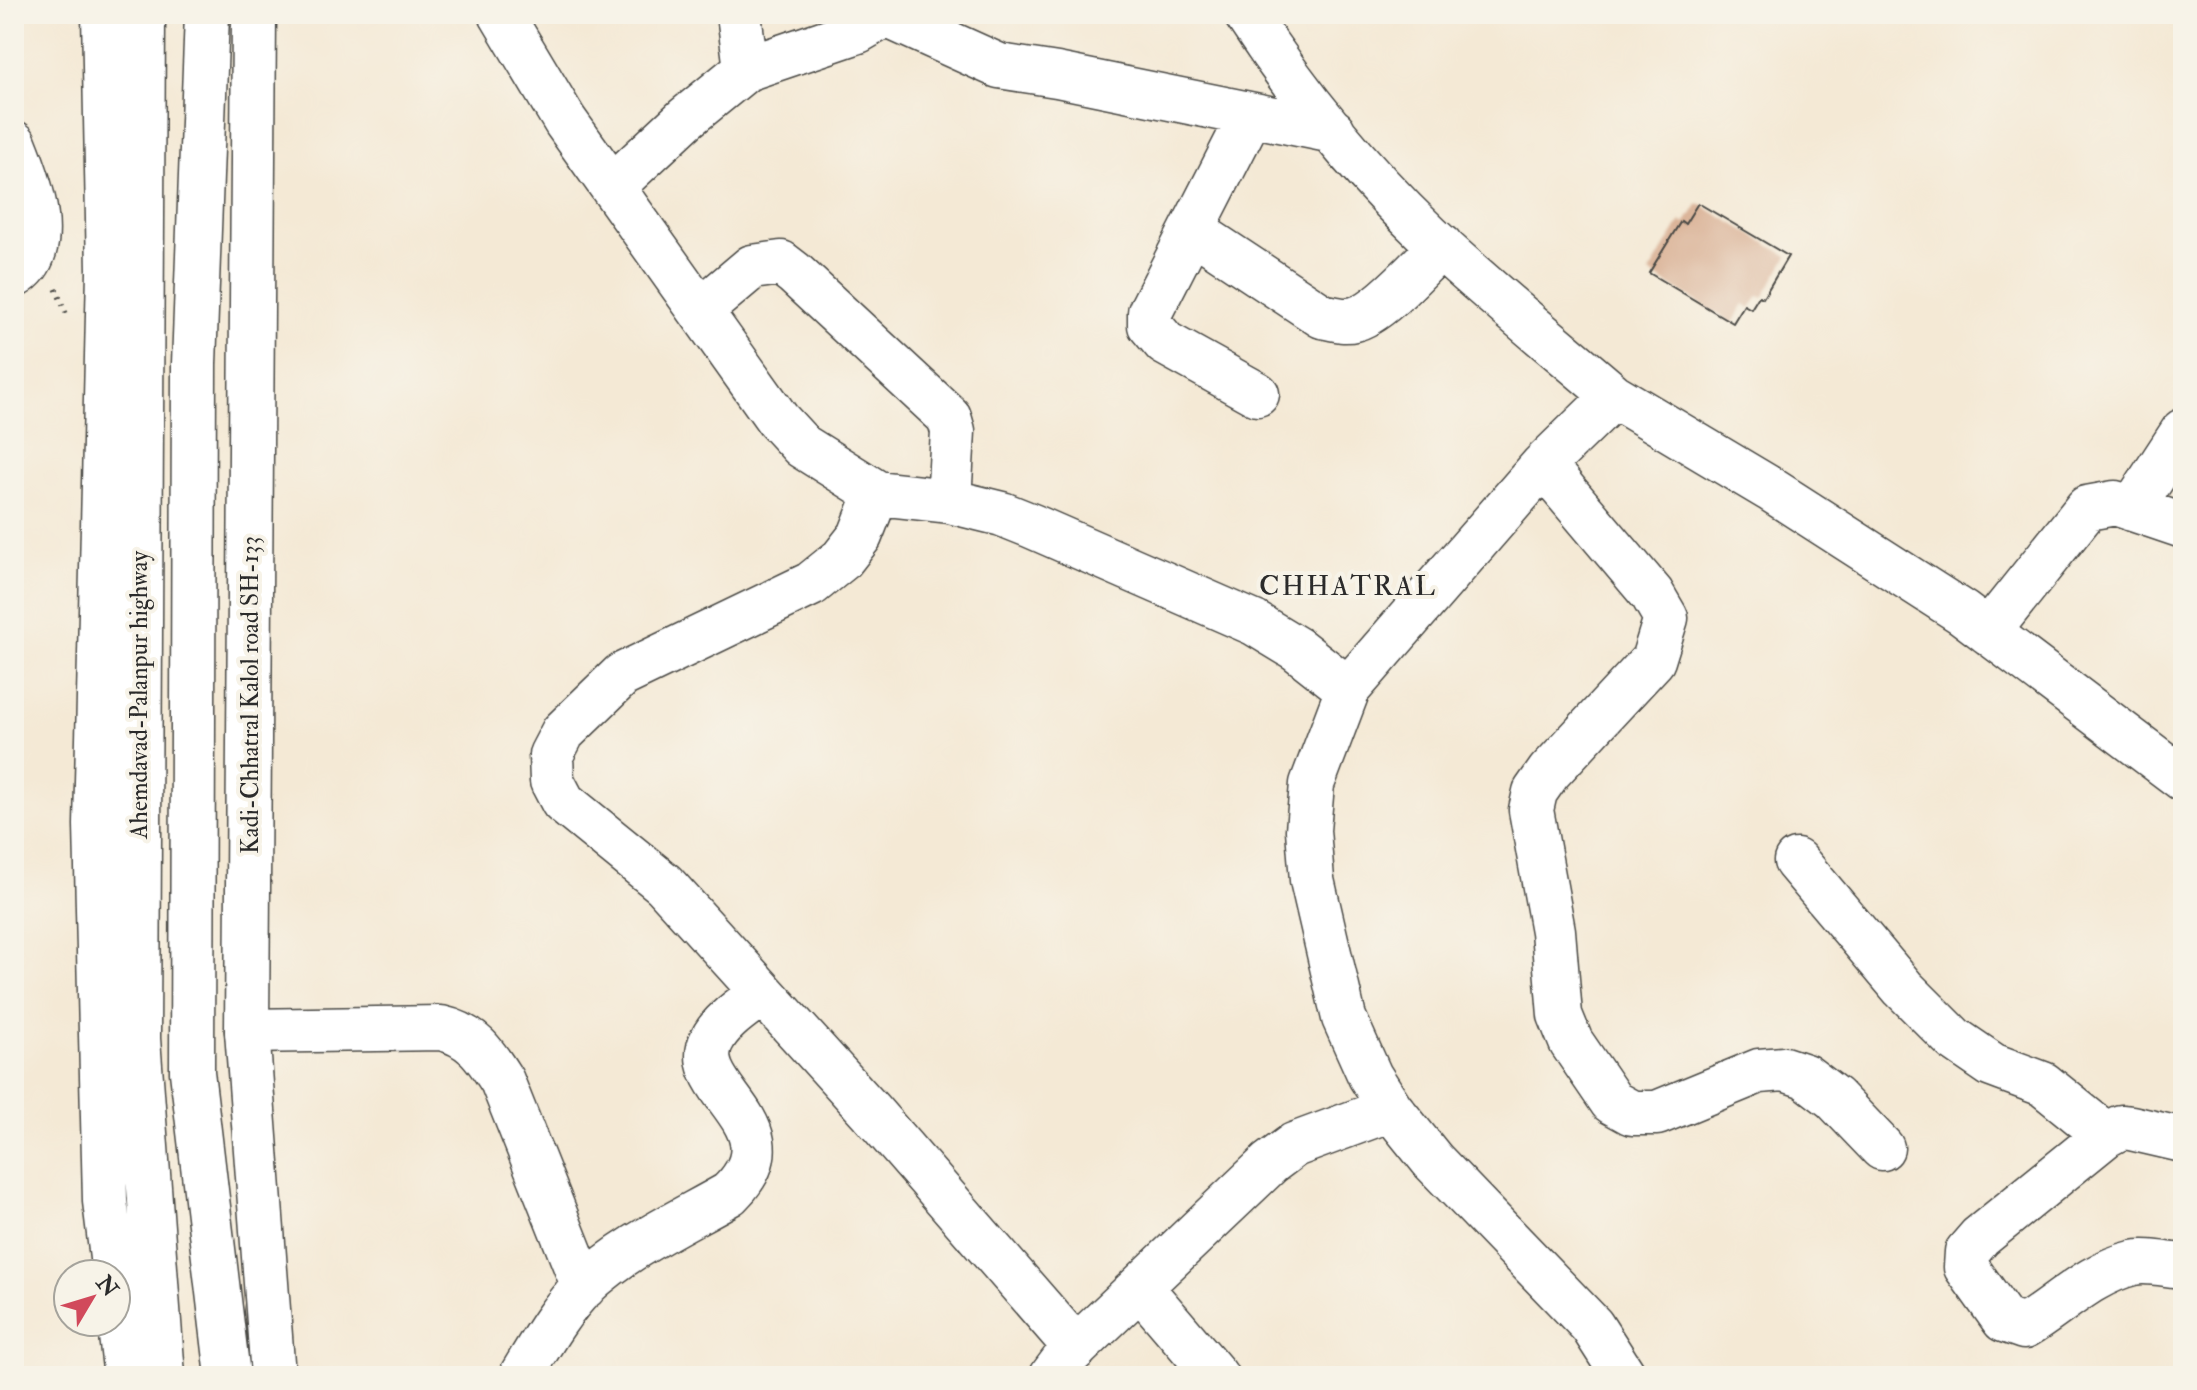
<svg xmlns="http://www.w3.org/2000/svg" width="2197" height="1390" viewBox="0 0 2197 1390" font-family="'IM FELL Double Pica',serif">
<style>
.building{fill:#d6a98b}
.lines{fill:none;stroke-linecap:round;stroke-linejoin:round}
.minor-casing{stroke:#494844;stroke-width:47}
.major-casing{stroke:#494844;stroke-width:47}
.path{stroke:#494844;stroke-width:5;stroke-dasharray:2 6;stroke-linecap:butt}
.minor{stroke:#fff;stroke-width:44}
.major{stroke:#fff;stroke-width:44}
.labels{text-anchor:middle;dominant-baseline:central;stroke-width:8;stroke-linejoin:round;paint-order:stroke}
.street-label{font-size:24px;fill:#2b2b2b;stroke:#f7f3e8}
.quarter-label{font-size:28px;letter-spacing:2px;fill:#2b2b2b;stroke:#f7f3e8}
</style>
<rect width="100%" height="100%" fill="#f7f3e8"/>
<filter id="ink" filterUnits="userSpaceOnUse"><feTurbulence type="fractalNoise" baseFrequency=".0125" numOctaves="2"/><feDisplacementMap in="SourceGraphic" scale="16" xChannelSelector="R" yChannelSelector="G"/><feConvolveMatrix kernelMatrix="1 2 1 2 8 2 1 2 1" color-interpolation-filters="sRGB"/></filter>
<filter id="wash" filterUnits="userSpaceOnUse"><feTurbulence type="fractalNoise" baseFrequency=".006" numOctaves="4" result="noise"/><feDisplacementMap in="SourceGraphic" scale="32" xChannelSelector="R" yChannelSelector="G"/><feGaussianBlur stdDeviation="1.8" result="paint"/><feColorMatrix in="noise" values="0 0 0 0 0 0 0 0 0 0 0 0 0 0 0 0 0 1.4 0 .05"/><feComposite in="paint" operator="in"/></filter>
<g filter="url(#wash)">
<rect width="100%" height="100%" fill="#f4e9d5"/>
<g id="blocks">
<!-- building -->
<path class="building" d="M 1698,203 L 1788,256 L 1763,298 L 1759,296 L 1751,309 L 1744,305 L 1733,323 L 1649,273 L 1681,221 L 1685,224 Z"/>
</g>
</g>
<g filter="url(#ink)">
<use href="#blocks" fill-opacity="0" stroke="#494844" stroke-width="2"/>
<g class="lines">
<defs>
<path id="minor" d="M 501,14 L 565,121 L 778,420 L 802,446 L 877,493 L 949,501 L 1002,514 L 1032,526 L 1254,623 L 1297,649 L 1348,689
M 739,14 L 746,69
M 1246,14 C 1298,94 1360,170 1429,236 C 1488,291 1552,343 1614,396 L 1543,465 L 1348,689 L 1312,784 L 1308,830 L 1312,880 L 1344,1018 L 1370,1076 L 1391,1109 L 1433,1161 L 1592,1326 L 1624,1376
M 886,15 L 999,66 L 1057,75 L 1333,131
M 1250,116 L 1150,312 L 1150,325 L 1165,343 L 1257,394
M 14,143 C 29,180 57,251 14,276
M 612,187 L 686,118 L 746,69 L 858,31 L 887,14
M 1192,230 L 1322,316 C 1333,318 1343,322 1354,319 C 1379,314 1421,265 1441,246
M 701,310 L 752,267 L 781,263 L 794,273 L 949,417 L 953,431 L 949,501
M 1614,396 L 1770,489 L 1963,613 L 2183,779
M 1543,465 L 1652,594 L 1666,618 L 1653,660 L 1549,772 L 1535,792 L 1531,810 L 1553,931 L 1560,1015 L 1571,1042 L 1612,1102 L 1632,1113 L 1657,1113 L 1759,1071 L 1784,1069 L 1805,1076 L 1834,1098 L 1882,1148
M 877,493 L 860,536 L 842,559 L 811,584 L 622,675 L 563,732 L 551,755 L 552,781 L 563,802 L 664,884 L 871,1112 L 1076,1348
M 2132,509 L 2183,431
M 1988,632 L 2087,508 L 2115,503 L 2183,526
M 1796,861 L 1903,988 L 1954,1039 L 1992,1065 L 2043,1084 L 2106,1135
M 247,1031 L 441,1028 C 473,1035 485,1054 502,1081 L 584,1287
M 2183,1140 L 2131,1128 L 2121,1127 L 2106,1135 L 1980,1237 L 1967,1252 L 1966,1267 L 2004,1320 L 2024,1327 C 2060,1305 2091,1273 2133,1263 C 2147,1260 2168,1265 2183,1266
M 1140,1287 L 1216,1376
M 521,1376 C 540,1345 558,1312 584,1286 C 625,1247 680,1222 729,1194 C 800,1126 686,1090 712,1040 C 722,1020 744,1007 762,993
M 1052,1376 L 1067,1356 L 1270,1163 L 1294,1145 L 1391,1109"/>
<path id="major" d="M 104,14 L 109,271 L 96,825 L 105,1201 L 114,1274
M 143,14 L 138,1039 L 163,1376
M 207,14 L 194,364 L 192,1072 L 228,1376
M 254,14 L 247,1031 L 273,1376
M 116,1295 L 126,1376"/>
</defs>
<!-- minor casing -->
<use href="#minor" class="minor-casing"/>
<!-- major casing -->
<use href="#major" class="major-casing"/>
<!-- path -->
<path class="path" d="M 56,289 L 66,313"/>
<!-- minor -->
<use href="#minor" class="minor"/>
<!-- major -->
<use href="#major" class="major"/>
</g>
</g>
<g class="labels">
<!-- street labels -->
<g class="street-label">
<text transform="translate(139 695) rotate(-90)">Ahemdavad-Palanpur highway</text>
<text transform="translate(250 695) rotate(-90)">Kadi-Chhatral Kalol road SH-133</text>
</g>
<!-- quarter labels -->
<g class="quarter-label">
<text x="1348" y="586">CHHATRAL</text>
</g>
</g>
<!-- margin -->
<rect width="2197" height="1390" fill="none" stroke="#f7f3e8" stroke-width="48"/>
<!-- north arrow -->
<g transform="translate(92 1298) rotate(52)"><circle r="38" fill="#f7f3e8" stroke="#a5a39c" stroke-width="2"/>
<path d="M0-6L14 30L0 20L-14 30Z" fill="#d1495b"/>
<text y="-12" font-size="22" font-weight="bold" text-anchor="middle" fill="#2b2b2b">N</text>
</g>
</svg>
